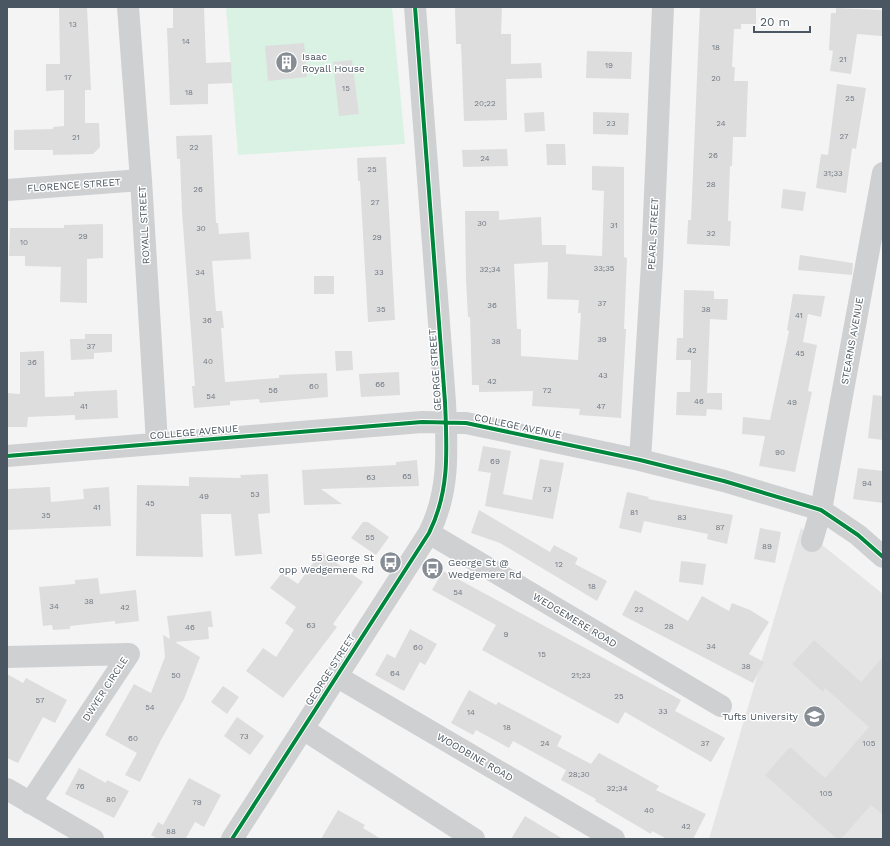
<svg xmlns="http://www.w3.org/2000/svg" width="890" height="846" viewBox="0 0 890 846" font-family="'Work Sans',sans-serif">
<style>
.education{fill:#e6e5e6}
.green{fill:#d9f2e3}
.building{fill:#ddddde;fill-rule:evenodd}
.lines{fill:none;stroke-linecap:round;stroke-linejoin:round}
.minor{stroke:#ced0d2;stroke-width:22}
.cycleway-casing{stroke:#fff;stroke-width:6}
.cycleway{stroke:#00873e;stroke-width:4}
.labels{text-anchor:middle;dominant-baseline:central;stroke-width:3;stroke-linejoin:round;paint-order:stroke}
.number-label{font-size:8px;fill:#707881}
.poi-label{font-size:10px;fill:#4a5661;stroke:#fff;text-anchor:start}
.street-label{font-size:10px;fill:#4a5661;stroke:#fff}
</style>
<rect width="100%" height="100%" fill="#f4f4f4"/>
<!-- education -->
<path class="education" d="M 801,528 L 883,594 L 883,839 L 709,839 Z"/>
<!-- green -->
<path class="green" d="M 226,7 L 392,7 L 405,144 L 238,155 Z"/>
<!-- building -->
<path class="building" d="M 59,7 L 87,7 L 91,90 L 85,90 L 85,123 L 99,123 L 100,147 L 93,154 L 53,155 L 53,150 L 14,150 L 14,130 L 53,129 L 53,127 L 64,126 L 64,90 L 46,91 L 46,64 L 60,64 Z
M 173,7 L 204,7 L 206,63 L 231,62 L 232,83 L 208,84 L 208,104 L 170,105 L 167,28 L 173,28 Z
M 455,7 L 502,7 L 501,34 L 511,34 L 511,64 L 541,63 L 542,78 L 506,79 L 507,120 L 464,121 L 461,44 L 456,44 Z
M 700,7 L 756,7 L 756,24 L 741,24 L 741,29 L 734,29 L 732,67 L 735,67 L 734,81 L 748,81 L 746,137 L 733,137 L 732,166 L 730,166 L 728,221 L 731,221 L 730,246 L 687,244 L 688,220 L 691,220 Z
M 836,8 L 883,10 L 882,36 L 857,34 L 851,74 L 830,71 L 833,51 L 829,50 L 831,13 L 836,13 Z
M 304,43 L 307,77 L 268,81 L 265,46 Z
M 587,51 L 632,52 L 631,79 L 586,78 Z
M 352,60 L 359,114 L 339,116 L 333,62 Z
M 837,84 L 866,88 L 856,149 L 852,148 L 846,193 L 816,188 L 821,154 L 828,155 Z
M 544,112 L 545,131 L 525,132 L 524,113 Z
M 593,112 L 629,113 L 628,135 L 593,134 Z
M 212,135 L 216,223 L 218,223 L 219,234 L 249,232 L 251,259 L 212,261 L 216,311 L 222,311 L 224,328 L 221,328 L 225,382 L 279,378 L 279,375 L 327,373 L 328,397 L 260,403 L 259,399 L 230,401 L 230,405 L 194,408 L 192,386 L 195,386 L 182,212 L 180,159 L 177,159 L 176,136 Z
M 546,144 L 565,144 L 566,165 L 547,165 Z
M 507,149 L 508,166 L 463,167 L 462,150 Z
M 386,157 L 395,320 L 368,322 L 360,181 L 358,181 L 357,158 Z
M 592,166 L 624,167 L 624,257 L 627,258 L 624,329 L 626,329 L 621,418 L 579,415 L 580,409 L 532,406 L 533,391 L 479,392 L 479,385 L 472,385 L 470,317 L 468,317 L 466,280 L 465,211 L 499,211 L 499,220 L 541,217 L 542,245 L 566,245 L 566,254 L 602,256 L 604,191 L 592,190 ZM 548,262 L 547,299 L 579,300 L 578,313 L 581,313 L 578,360 L 521,356 L 521,329 L 517,329 L 514,264 Z
M 783,189 L 806,192 L 803,211 L 781,208 Z
M 103,224 L 103,258 L 87,259 L 87,303 L 60,302 L 61,267 L 25,266 L 25,256 L 9,256 L 10,228 L 64,228 L 64,225 Z
M 800,255 L 853,263 L 852,275 L 798,270 Z
M 314,276 L 334,276 L 334,294 L 314,294 Z
M 684,290 L 714,291 L 714,299 L 728,299 L 727,320 L 710,319 L 707,393 L 722,393 L 722,410 L 707,409 L 706,416 L 676,415 L 677,392 L 690,392 L 691,360 L 676,360 L 677,338 L 683,338 Z
M 793,294 L 825,296 L 821,317 L 808,314 L 803,342 L 817,345 L 808,391 L 812,392 L 795,472 L 759,466 L 765,436 L 742,434 L 743,417 L 770,420 L 789,331 L 787,330 Z
M 85,334 L 112,334 L 112,352 L 94,353 L 94,359 L 71,360 L 70,339 L 85,339 Z
M 44,351 L 45,397 L 74,396 L 74,392 L 117,390 L 118,418 L 75,420 L 75,415 L 28,417 L 27,427 L 7,427 L 7,393 L 20,394 L 20,352 Z
M 335,351 L 352,351 L 353,370 L 336,371 Z
M 399,372 L 400,395 L 361,397 L 359,374 Z
M 873,395 L 883,396 L 883,440 L 868,438 Z
M 483,446 L 511,451 L 503,494 L 532,500 L 540,459 L 564,463 L 553,519 L 485,506 L 491,473 L 478,471 Z
M 417,460 L 419,486 L 321,489 L 342,504 L 304,505 L 302,470 L 396,465 L 396,462 Z
M 858,468 L 883,471 L 883,503 L 853,499 Z
M 268,474 L 270,513 L 258,514 L 262,554 L 235,556 L 231,514 L 201,514 L 203,557 L 136,556 L 137,485 L 189,486 L 189,477 L 241,478 L 240,475 Z
M 50,487 L 51,502 L 84,499 L 83,489 L 109,487 L 111,526 L 7,530 L 7,489 Z
M 627,492 L 649,497 L 648,499 L 733,515 L 727,544 L 707,539 L 708,534 L 644,521 L 641,533 L 619,528 Z
M 479,510 L 550,552 L 554,545 L 578,558 L 575,564 L 607,581 L 597,601 L 500,543 L 471,533 Z
M 363,522 L 368,522 L 389,537 L 376,555 L 351,538 Z
M 760,528 L 781,532 L 775,563 L 754,559 Z
M 321,552 L 363,582 L 333,624 L 337,627 L 283,698 L 246,671 L 263,648 L 276,657 L 294,630 L 285,623 L 296,607 L 270,588 L 282,573 L 298,584 Z
M 681,561 L 706,564 L 703,585 L 679,582 Z
M 443,571 L 681,700 L 675,711 L 725,738 L 711,762 L 625,712 L 618,724 L 482,650 L 496,625 L 432,590 Z
M 98,578 L 100,594 L 136,590 L 139,621 L 115,624 L 115,621 L 70,626 L 70,629 L 53,630 L 52,625 L 43,626 L 39,587 L 75,584 L 75,580 Z
M 635,590 L 688,621 L 702,596 L 729,611 L 732,603 L 750,610 L 769,622 L 749,654 L 764,662 L 753,683 L 622,615 Z
M 211,611 L 213,627 L 208,627 L 209,639 L 175,642 L 200,657 L 184,699 L 161,740 L 140,782 L 125,775 L 137,753 L 105,735 L 134,684 L 151,693 L 165,657 L 163,635 L 170,639 L 167,616 Z
M 410,629 L 437,644 L 425,665 L 420,662 L 404,691 L 375,675 L 387,654 L 395,658 Z
M 814,640 L 861,682 L 883,657 L 883,815 L 871,805 L 841,839 L 837,839 L 765,775 L 790,747 L 825,778 L 869,727 L 825,688 L 823,692 L 792,664 Z
M 7,674 L 23,683 L 26,678 L 67,700 L 55,723 L 43,717 L 18,763 L 7,758 Z
M 223,686 L 239,697 L 227,714 L 211,702 Z
M 469,690 L 496,705 L 498,702 L 562,736 L 557,746 L 591,764 L 599,753 L 659,786 L 656,790 L 706,814 L 693,839 L 667,839 L 652,831 L 651,834 L 595,801 L 596,799 L 561,780 L 566,770 L 513,741 L 509,748 L 476,730 L 473,735 L 451,723 Z
M 237,717 L 264,736 L 250,755 L 224,736 Z
M 79,768 L 106,783 L 107,780 L 129,791 L 114,818 L 65,794 Z
M 189,778 L 221,795 L 204,827 L 195,822 L 186,838 L 189,839 L 156,839 L 156,838 L 151,835 L 158,822 L 163,825 Z
M 338,810 L 365,825 L 363,828 L 381,839 L 321,839 Z
M 525,816 L 563,839 L 511,839 Z"/>
<g class="lines">
<!-- minor -->
<path class="minor" d="M 128,7 L 141,180 L 157,443
M 7,190 L 141,180
M 7,456 L 422,422 L 466,423 L 640,460 L 724,481 L 821,510 L 858,535 L 883,557
M 640,460 L 652,264 L 663,7
M 429,533 L 721,706
M 812,541 L 821,510 L 883,173
M 7,657 L 129,654 L 30,803
M 336,676 L 614,839
M 303,729 L 474,839
M 7,789 L 93,839
M 232,839 L 429,533 C 450,491 447,449 445,402 L 415,7"/>
<defs>
<path id="cycleway" d="M 7,456 L 422,422 L 466,423 L 640,460 L 724,481 L 821,510 L 858,535 L 883,557
M 232,839 L 429,533 C 450,491 447,449 445,402 L 415,7"/>
</defs>
<!-- cycleway casing -->
<use href="#cycleway" class="cycleway-casing"/>
<!-- cycleway -->
<use href="#cycleway" class="cycleway"/>
</g>
<!-- icons -->
<defs>
<symbol id="building-disc" viewBox="-11 -11 22 22"><circle r="9.5" fill="#868d94" stroke="#fff"/><path d="M-4-6H4V6H1V3H-1V6H-4ZM-2.5-4.3h1.7v1.8h-1.7ZM.8-4.3h1.7v1.8H.8ZM-2.5-1h1.7V.8h-1.7ZM.8-1h1.7V.8H.8Z" fill="#fff"/></symbol>
<symbol id="bus-disc" viewBox="-11 -11 22 22"><circle r="9.5" fill="#868d94" stroke="#fff"/><path d="M-5-6H5V4H4V6H2V4H-2V6H-4V4H-5ZM-3.5-4V0h7V-4ZM-3.5 1.2v1.5H-2V1.2ZM2 1.2v1.5H3.5V1.2Z" fill="#fff"/></symbol>
<symbol id="university-disc" viewBox="-11 -11 22 22"><circle r="9.5" fill="#868d94" stroke="#fff"/><path d="M0-5L7-2L0 1L-7-2ZM-4 1L0 2.5L4 1V4Q0 6-4 4Z" fill="#fff"/></symbol>
</defs>
<g fill-rule="evenodd">
<use href="#building-disc" x="274" y="50" width="25" height="25"/>
<use href="#bus-disc" x="378" y="550" width="25" height="25"/>
<use href="#bus-disc" x="420" y="556" width="25" height="25"/>
<use href="#university-disc" x="802" y="704" width="25" height="25"/>
</g>
<g class="labels">
<!-- number labels -->
<g class="number-label">
<text x="73" y="24">13</text>
<text x="186" y="41">14</text>
<text x="716" y="47">18</text>
<text x="843" y="59">21</text>
<text x="609" y="65">19</text>
<text x="68" y="77">17</text>
<text x="716" y="78">20</text>
<text x="346" y="88">15</text>
<text x="189" y="92">18</text>
<text x="850" y="98">25</text>
<text x="485" y="103">20;22</text>
<text x="611" y="123">23</text>
<text x="721" y="123">24</text>
<text x="844" y="136">27</text>
<text x="76" y="137">21</text>
<text x="194" y="147">22</text>
<text x="713" y="155">26</text>
<text x="485" y="158">24</text>
<text x="372" y="169">25</text>
<text x="833" y="173">31;33</text>
<text x="711" y="184">28</text>
<text x="198" y="189">26</text>
<text x="375" y="202">27</text>
<text x="482" y="223">30</text>
<text x="614" y="225">31</text>
<text x="201" y="228">30</text>
<text x="711" y="233">32</text>
<text x="83" y="236">29</text>
<text x="377" y="237">29</text>
<text x="24" y="242">10</text>
<text x="604" y="268">33;35</text>
<text x="490" y="269">32;34</text>
<text x="200" y="272">34</text>
<text x="379" y="272">33</text>
<text x="602" y="303">37</text>
<text x="492" y="305">36</text>
<text x="381" y="309">35</text>
<text x="706" y="309">38</text>
<text x="799" y="315">41</text>
<text x="207" y="320">36</text>
<text x="602" y="339">39</text>
<text x="496" y="341">38</text>
<text x="91" y="346">37</text>
<text x="692" y="350">42</text>
<text x="800" y="353">45</text>
<text x="208" y="361">40</text>
<text x="32" y="362">36</text>
<text x="603" y="375">43</text>
<text x="492" y="381">42</text>
<text x="380" y="384">66</text>
<text x="314" y="386">60</text>
<text x="273" y="390">56</text>
<text x="547" y="390">72</text>
<text x="211" y="396">54</text>
<text x="699" y="401">46</text>
<text x="792" y="402">49</text>
<text x="84" y="406">41</text>
<text x="601" y="406">47</text>
<text x="780" y="452">90</text>
<text x="495" y="461">69</text>
<text x="407" y="476">65</text>
<text x="371" y="477">63</text>
<text x="867" y="483">94</text>
<text x="547" y="489">73</text>
<text x="255" y="494">53</text>
<text x="204" y="496">49</text>
<text x="150" y="503">45</text>
<text x="97" y="507">41</text>
<text x="634" y="512">81</text>
<text x="46" y="515">35</text>
<text x="682" y="517">83</text>
<text x="720" y="527">87</text>
<text x="370" y="537">55</text>
<text x="767" y="546">89</text>
<text x="559" y="564">12</text>
<text x="592" y="586">18</text>
<text x="458" y="592">54</text>
<text x="89" y="601">38</text>
<text x="54" y="606">34</text>
<text x="125" y="607">42</text>
<text x="639" y="609">22</text>
<text x="311" y="625">63</text>
<text x="669" y="626">28</text>
<text x="190" y="627">46</text>
<text x="506" y="634">9</text>
<text x="711" y="646">34</text>
<text x="418" y="647">60</text>
<text x="542" y="654">15</text>
<text x="746" y="666">38</text>
<text x="395" y="673">64</text>
<text x="176" y="675">50</text>
<text x="581" y="675">21;23</text>
<text x="619" y="696">25</text>
<text x="40" y="700">57</text>
<text x="150" y="707">54</text>
<text x="663" y="711">33</text>
<text x="471" y="712">14</text>
<text x="507" y="727">18</text>
<text x="244" y="736">73</text>
<text x="133" y="738">60</text>
<text x="545" y="743">24</text>
<text x="705" y="743">37</text>
<text x="869" y="743">105</text>
<text x="579" y="774">28;30</text>
<text x="80" y="786">76</text>
<text x="617" y="788">32;34</text>
<text x="826" y="793">105</text>
<text x="111" y="799">80</text>
<text x="197" y="802">79</text>
<text x="649" y="810">40</text>
<text x="686" y="826">42</text>
<text x="171" y="831">88</text>
</g>
<!-- poi labels -->
<g class="poi-label">
<text x="302" y="56">Isaac<tspan x="302" dy="12">Royall House</tspan></text>
<text x="374" y="557" text-anchor="end">55 George St<tspan x="374" dy="12">opp Wedgemere Rd</tspan></text>
<text x="448" y="562">George St @<tspan x="448" dy="12">Wedgemere Rd</tspan></text>
<text x="798" y="716" text-anchor="end">Tufts University</text>
</g>
<!-- street labels -->
<g class="street-label">
<text transform="translate(74 185) rotate(-4)">FLORENCE STREET</text>
<text transform="translate(144 225) rotate(-93)">ROYALL STREET</text>
<text transform="translate(653 234) rotate(-87)">PEARL STREET</text>
<text transform="translate(852 341) rotate(-80)">STEARNS AVENUE</text>
<text transform="translate(435 370) rotate(-94)">GEORGE STREET</text>
<text transform="translate(518 426) rotate(12)">COLLEGE AVENUE</text>
<text transform="translate(194 432) rotate(-5)">COLLEGE AVENUE</text>
<text transform="translate(575 620) rotate(31)">WEDGEMERE ROAD</text>
<text transform="translate(330 670) rotate(-57)">GEORGE STREET</text>
<text transform="translate(105 689) rotate(-57)">DWYER CIRCLE</text>
<text transform="translate(475 757) rotate(30)">WOODBINE ROAD</text>
</g>
</g>
<!-- border -->
<rect width="890" height="846" fill="none" stroke="#4a5661" stroke-width="16"/>
<!-- scale -->
<path d="M754 26v6h56v-6" fill="none" stroke="#4a5661" stroke-width="2"/>
<text x="760" y="26" font-size="12" fill="#4a5661" stroke="#ffffff" stroke-width="3" paint-order="stroke">20 m</text>
</svg>
